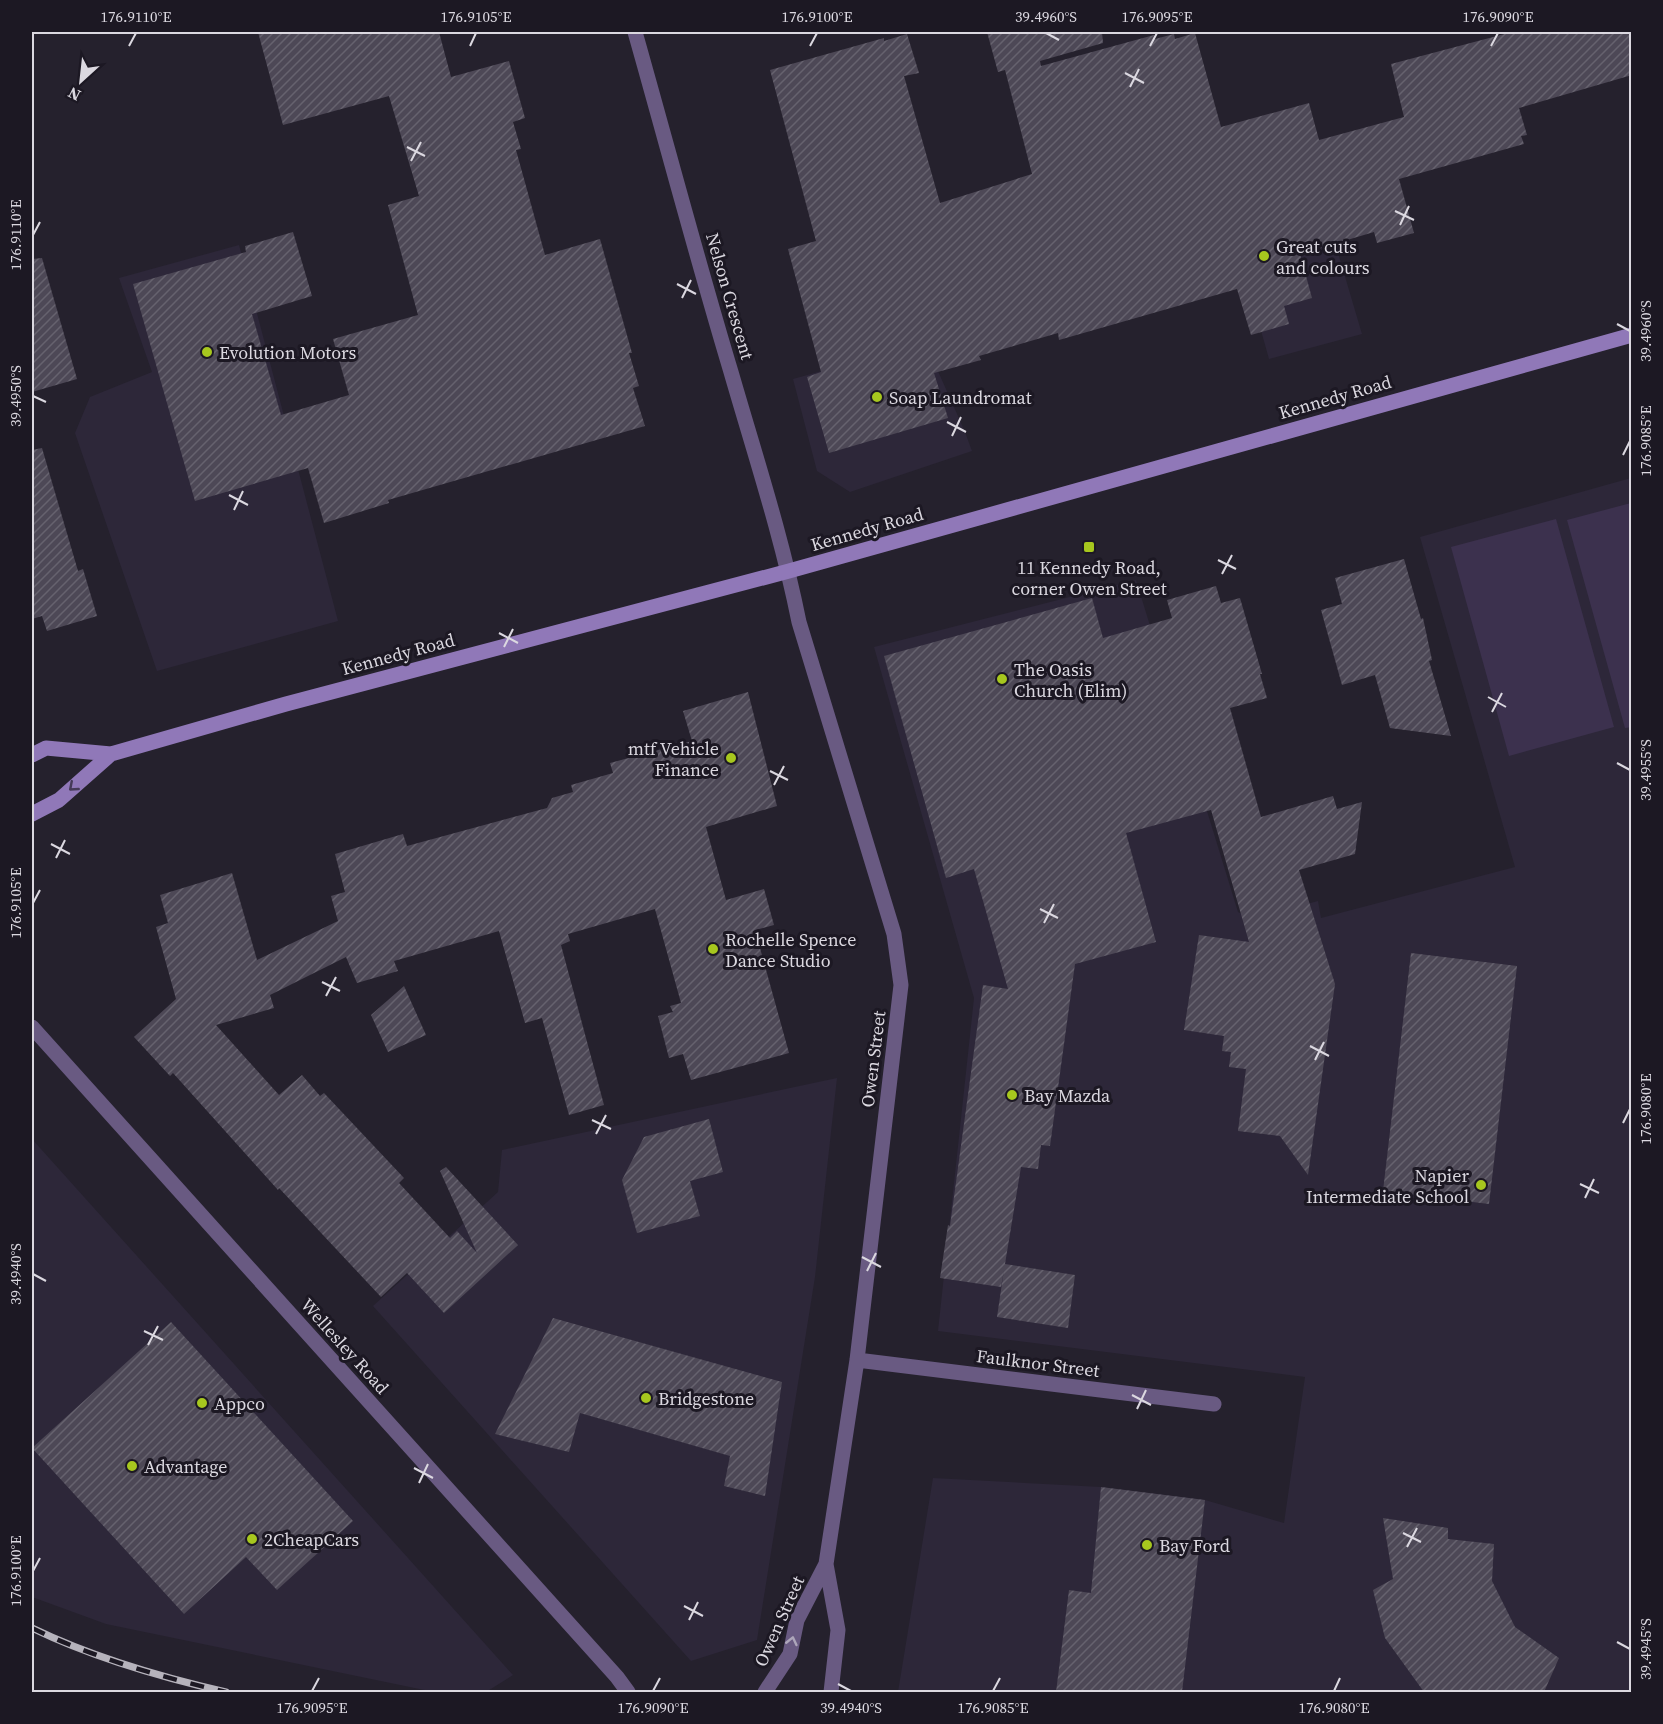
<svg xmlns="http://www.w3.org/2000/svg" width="1663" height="1724" viewBox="0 0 1663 1724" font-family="'Source Serif 4',serif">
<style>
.built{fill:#2d2739}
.grass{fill:#3c314e}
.building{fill:url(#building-hatch)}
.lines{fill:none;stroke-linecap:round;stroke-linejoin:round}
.street{stroke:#695a82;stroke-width:15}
.secondary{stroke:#9078b8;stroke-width:15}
.rail-casing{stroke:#b6b3bc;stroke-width:7}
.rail{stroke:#1c1823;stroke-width:4.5;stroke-dasharray:14;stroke-linecap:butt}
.oneway{stroke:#453a57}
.oneway2{stroke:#ada6ba}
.ticks{fill:none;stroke:#dbd8e0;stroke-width:2}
.poi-dot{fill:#a7c71e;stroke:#1c1823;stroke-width:2}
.labels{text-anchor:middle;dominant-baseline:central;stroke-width:6;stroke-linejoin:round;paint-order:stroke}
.poi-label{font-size:18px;fill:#dbd8e0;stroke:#1c1823;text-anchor:start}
.street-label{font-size:18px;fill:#dbd8e0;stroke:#1c1823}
.neatline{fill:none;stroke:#dbd8e0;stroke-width:2}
.ticks-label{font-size:15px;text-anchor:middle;fill:#dbd8e0}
</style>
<defs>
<pattern id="building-hatch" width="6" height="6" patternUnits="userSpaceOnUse" patternTransform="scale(1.5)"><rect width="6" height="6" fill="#4d4856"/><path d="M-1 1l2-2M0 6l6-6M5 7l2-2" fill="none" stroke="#66626e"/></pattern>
</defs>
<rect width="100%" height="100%" fill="#25212d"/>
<!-- built -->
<path class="built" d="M 1302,131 L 1362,334 L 1269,359 L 1212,156 Z
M 239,245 L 338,621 L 157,671 L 75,433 L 90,397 L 152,372 L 119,278 Z
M 925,342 L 965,432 L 972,451 L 850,492 L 817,471 L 793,379 Z
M 1631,478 L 1631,1692 L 898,1692 L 933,1478 L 1101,1487 L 1205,1500 L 1284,1523 L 1305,1377 L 938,1331 L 974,998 L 874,647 L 1136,580 L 1238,912 L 1252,919 L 1318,901 L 1321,918 L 1515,867 L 1420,537 Z
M 837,1078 L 815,1277 L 757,1640 L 691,1661 L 373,1306 L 498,1192 L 502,1150 Z
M 32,1139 L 513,1675 L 486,1692 L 434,1692 L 106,1624 L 32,1597 Z"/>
<!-- grass -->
<path class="grass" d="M 1631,503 L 1632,727 L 1625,728 L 1567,520 Z
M 1556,519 L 1614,727 L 1509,756 L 1451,547 Z"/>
<!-- building -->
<path class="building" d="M 258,32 L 439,32 L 451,77 L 509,61 L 525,118 L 513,122 L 521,149 L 516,150 L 545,255 L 600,239 L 632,353 L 629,353 L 639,386 L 633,388 L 645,426 L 388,500 L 389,503 L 324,523 L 308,468 L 195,501 L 133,284 L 246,252 L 245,246 L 293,232 L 312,296 L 252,314 L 281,415 L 349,395 L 333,339 L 418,315 L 388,205 L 419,196 L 389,96 L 283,125 Z
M 987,32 L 1102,32 L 1103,43 L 1040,61 L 1041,66 L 1154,35 L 1155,39 L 1174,34 L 1175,39 L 1195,33 L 1221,127 L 1309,103 L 1319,140 L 1404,117 L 1391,64 L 1512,32 L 1632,32 L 1632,75 L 1519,108 L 1527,135 L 1521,136 L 1524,144 L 1399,179 L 1414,233 L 1377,243 L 1374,232 L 1300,254 L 1312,298 L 1284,306 L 1289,324 L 1251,335 L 1237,289 L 1059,340 L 1058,333 L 979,356 L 981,360 L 934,373 L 948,418 L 829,453 L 807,377 L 821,372 L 788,249 L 816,241 L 770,70 L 884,38 L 884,41 L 907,34 L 919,73 L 904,76 L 940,203 L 1032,174 L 1005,70 L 998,72 Z
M 42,258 L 77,379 L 32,392 L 32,259 Z
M 42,448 L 78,571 L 83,569 L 97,616 L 47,631 L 42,616 L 32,619 L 32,450 Z
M 1404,559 L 1421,619 L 1423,618 L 1432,660 L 1429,661 L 1451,736 L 1390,728 L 1375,675 L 1342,685 L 1321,610 L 1342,604 L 1335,578 Z
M 1216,586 L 1221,603 L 1240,598 L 1262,674 L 1260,674 L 1267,698 L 1230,708 L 1261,817 L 1333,796 L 1337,809 L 1362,802 L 1355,854 L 1299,870 L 1335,984 L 1308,1175 L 1280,1136 L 1238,1131 L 1246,1069 L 1229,1067 L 1231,1052 L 1222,1051 L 1224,1036 L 1184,1030 L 1199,935 L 1249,942 L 1211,810 L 1126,833 L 1156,942 L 1075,964 L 1050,1146 L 1041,1145 L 1038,1169 L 1021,1167 L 1005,1264 L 1075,1275 L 1068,1328 L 997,1317 L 1004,1270 L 1001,1287 L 940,1278 L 948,1225 L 950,1226 L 983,985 L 1008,989 L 974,869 L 946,878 L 884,656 L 1092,598 L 1103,638 L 1172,618 L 1167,600 Z
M 748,692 L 777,806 L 706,827 L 726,900 L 764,889 L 774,925 L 755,930 L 789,1053 L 691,1080 L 683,1054 L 669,1058 L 658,1016 L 673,1012 L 670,1006 L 681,1003 L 655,909 L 568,934 L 570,941 L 561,945 L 604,1105 L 569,1115 L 542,1018 L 525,1023 L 499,931 L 394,961 L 398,971 L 357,983 L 346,957 L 270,995 L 274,1008 L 216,1025 L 279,1095 L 302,1075 L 320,1096 L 324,1093 L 404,1178 L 399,1183 L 450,1238 L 457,1231 L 477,1253 L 440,1171 L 446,1167 L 518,1245 L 444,1313 L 407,1273 L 381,1297 L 279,1188 L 278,1190 L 173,1073 L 170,1076 L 134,1037 L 176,999 L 156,927 L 168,923 L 160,895 L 232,873 L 257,960 L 338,921 L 331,896 L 345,892 L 335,854 L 403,834 L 407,846 L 547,808 L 552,798 L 573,792 L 571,785 L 613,773 L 610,763 L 692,741 L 683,711 Z
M 1411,953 L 1517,966 L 1489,1204 L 1383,1191 Z
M 404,986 L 426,1035 L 388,1052 L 371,1015 Z
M 709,1119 L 723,1172 L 690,1181 L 700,1216 L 637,1233 L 622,1180 L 644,1137 Z
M 553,1318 L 782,1382 L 765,1496 L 724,1486 L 730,1456 L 580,1413 L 569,1452 L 495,1434 Z
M 171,1322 L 353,1521 L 277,1590 L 246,1557 L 184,1614 L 32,1448 Z
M 1101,1487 L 1205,1500 L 1182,1692 L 1056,1692 L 1069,1590 L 1091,1593 Z
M 1383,1518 L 1448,1528 L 1448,1539 L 1494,1544 L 1492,1581 L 1515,1627 L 1559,1658 L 1544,1692 L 1424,1692 L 1385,1638 L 1373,1590 L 1393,1579 Z"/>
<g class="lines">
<!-- street -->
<path class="street" d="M 635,32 C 667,145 697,259 731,372 C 755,455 782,537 799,622 L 894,934 L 901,985 L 857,1360 L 826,1564 L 838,1630 L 831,1692
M 32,1027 L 617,1677 L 628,1692
M 857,1360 L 1214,1404
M 765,1692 L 790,1654 L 797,1620 L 826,1564"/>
<!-- secondary -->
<path class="secondary" d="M 32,755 L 46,748 L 111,754 L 286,704 L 789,571 L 1632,335
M 32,814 L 59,800 L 111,754"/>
<defs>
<path id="rail" d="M 32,1628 C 92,1657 160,1677 226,1692"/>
</defs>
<!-- rail casing -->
<use href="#rail" class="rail-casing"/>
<!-- rail -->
<use href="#rail" class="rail"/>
</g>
<!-- one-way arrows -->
<defs><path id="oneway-chevron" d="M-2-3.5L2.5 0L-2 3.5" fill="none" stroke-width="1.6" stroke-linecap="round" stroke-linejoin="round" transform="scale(1.5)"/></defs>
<use class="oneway" href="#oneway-chevron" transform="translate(73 787) rotate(139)"/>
<use class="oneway2" href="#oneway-chevron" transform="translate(792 1641) rotate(-77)"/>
<!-- ticks -->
<path class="ticks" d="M 1046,33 L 1059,40M 129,46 L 136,33M 470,46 L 476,33M 810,46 L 817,33M 1150,46 L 1157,33M 1491,46 L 1498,33M 1125,73 L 1144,83M 1130,87 L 1139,69M 407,147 L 425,156M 411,161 L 421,142M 1395,211 L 1414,220M 1400,225 L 1409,206M 33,235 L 40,222M 677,284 L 696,294M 682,298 L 691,280M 1617,324 L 1630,331M 33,396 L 46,402M 947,422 L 966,432M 952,436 L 961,417M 1623,455 L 1630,441M 229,495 L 248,505M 234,510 L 243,491M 1218,560 L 1236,569M 1222,574 L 1232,555M 499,633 L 518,643M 504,647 L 513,629M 1488,697 L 1506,707M 1492,712 L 1502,693M 1617,763 L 1630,770M 770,771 L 788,780M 774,785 L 784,766M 51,844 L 70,854M 56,858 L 65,840M 33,903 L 40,890M 1040,909 L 1058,918M 1044,923 L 1054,904M 322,982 L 340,991M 326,996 L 336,977M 1310,1046 L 1329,1056M 1315,1060 L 1324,1042M 592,1120 L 611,1129M 1623,1123 L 1630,1109M 596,1134 L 606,1115M 1580,1184 L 1599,1193M 1585,1198 L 1594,1179M 862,1257 L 881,1267M 867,1271 L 876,1253M 33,1274 L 46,1281M 144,1331 L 163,1340M 148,1345 L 158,1326M 1132,1395 L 1151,1405M 1137,1409 L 1146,1390M 414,1468 L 433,1478M 419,1483 L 428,1464M 1403,1533 L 1421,1542M 1407,1547 L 1417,1528M 33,1571 L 40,1558M 684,1606 L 703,1616M 689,1620 L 698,1602M 1617,1642 L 1630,1649M 838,1684 L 851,1691M 312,1691 L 319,1678M 653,1691 L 660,1678M 993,1691 L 1000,1678M 1334,1691 L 1340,1678"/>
<!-- markers -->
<g class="poi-dot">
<circle cx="1264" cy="256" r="6"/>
<circle cx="207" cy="352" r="6"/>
<circle cx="877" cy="397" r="6"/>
<rect x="1083" y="541" width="12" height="12" rx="3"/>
<circle cx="1002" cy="679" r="6"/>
<circle cx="731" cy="758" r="6"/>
<circle cx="713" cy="949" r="6"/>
<circle cx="1012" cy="1095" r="6"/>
<circle cx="1481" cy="1185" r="6"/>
<circle cx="646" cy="1398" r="6"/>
<circle cx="202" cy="1403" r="6"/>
<circle cx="132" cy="1466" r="6"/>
<circle cx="252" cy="1539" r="6"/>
<circle cx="1147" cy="1545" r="6"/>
</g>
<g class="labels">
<!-- poi labels -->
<g class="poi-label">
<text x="1276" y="246">Great cuts<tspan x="1276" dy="21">and colours</tspan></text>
<text x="219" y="352">Evolution Motors</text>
<text x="889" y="397">Soap Laundromat</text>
<text x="1089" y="567" text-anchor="middle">11 Kennedy Road,<tspan x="1089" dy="21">corner Owen Street</tspan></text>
<text x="1014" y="669">The Oasis<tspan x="1014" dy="21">Church (Elim)</tspan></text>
<text x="719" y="748" text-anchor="end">mtf Vehicle<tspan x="719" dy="21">Finance</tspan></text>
<text x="725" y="939">Rochelle Spence<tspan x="725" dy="21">Dance Studio</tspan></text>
<text x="1024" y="1095">Bay Mazda</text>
<text x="1469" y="1175" text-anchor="end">Napier<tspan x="1469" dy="21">Intermediate School</tspan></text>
<text x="658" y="1398">Bridgestone</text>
<text x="214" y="1403">Appco</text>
<text x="144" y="1466">Advantage</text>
<text x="264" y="1539">2CheapCars</text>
<text x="1159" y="1545">Bay Ford</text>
</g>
<!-- street labels -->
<g class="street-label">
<text transform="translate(730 296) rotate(74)">Nelson Crescent</text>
<text transform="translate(1335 397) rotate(-16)">Kennedy Road</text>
<text transform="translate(867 529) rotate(-16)">Kennedy Road</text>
<text transform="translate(398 654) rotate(-15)">Kennedy Road</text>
<text transform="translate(873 1059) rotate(-83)">Owen Street</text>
<text transform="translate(345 1346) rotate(48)">Wellesley Road</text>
<text transform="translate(1038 1363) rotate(7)">Faulknor Street</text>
<text transform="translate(779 1621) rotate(-66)">Owen Street</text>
</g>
</g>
<!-- border -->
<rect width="1663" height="1724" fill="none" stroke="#1c1823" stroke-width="66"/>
<!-- north arrow -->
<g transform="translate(81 81) rotate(207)" stroke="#1c1823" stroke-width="4.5" paint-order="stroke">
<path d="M0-4.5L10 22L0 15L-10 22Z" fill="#dbd8e0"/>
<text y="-9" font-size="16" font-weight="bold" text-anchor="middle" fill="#dbd8e0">N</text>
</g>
<rect x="33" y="33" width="1597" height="1658" class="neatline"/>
<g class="ticks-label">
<text x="136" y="22">176.9110°E</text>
<text x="476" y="22">176.9105°E</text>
<text x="817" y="22">176.9100°E</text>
<text x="1046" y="22">39.4960°S</text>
<text x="1157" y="22">176.9095°E</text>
<text x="1498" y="22">176.9090°E</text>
<text transform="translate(16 235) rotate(-90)" y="5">176.9110°E</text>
<text transform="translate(1646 331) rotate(-90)" y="5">39.4960°S</text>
<text transform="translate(16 396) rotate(-90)" y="5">39.4950°S</text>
<text transform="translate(1646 441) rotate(-90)" y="5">176.9085°E</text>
<text transform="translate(1646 770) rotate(-90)" y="5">39.4955°S</text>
<text transform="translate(16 903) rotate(-90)" y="5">176.9105°E</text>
<text transform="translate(1646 1109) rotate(-90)" y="5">176.9080°E</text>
<text transform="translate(16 1274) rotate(-90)" y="5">39.4940°S</text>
<text transform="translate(16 1571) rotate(-90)" y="5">176.9100°E</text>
<text transform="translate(1646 1649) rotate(-90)" y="5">39.4945°S</text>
<text x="312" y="1713">176.9095°E</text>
<text x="653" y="1713">176.9090°E</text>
<text x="851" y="1713">39.4940°S</text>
<text x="993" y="1713">176.9085°E</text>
<text x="1334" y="1713">176.9080°E</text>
</g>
</svg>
